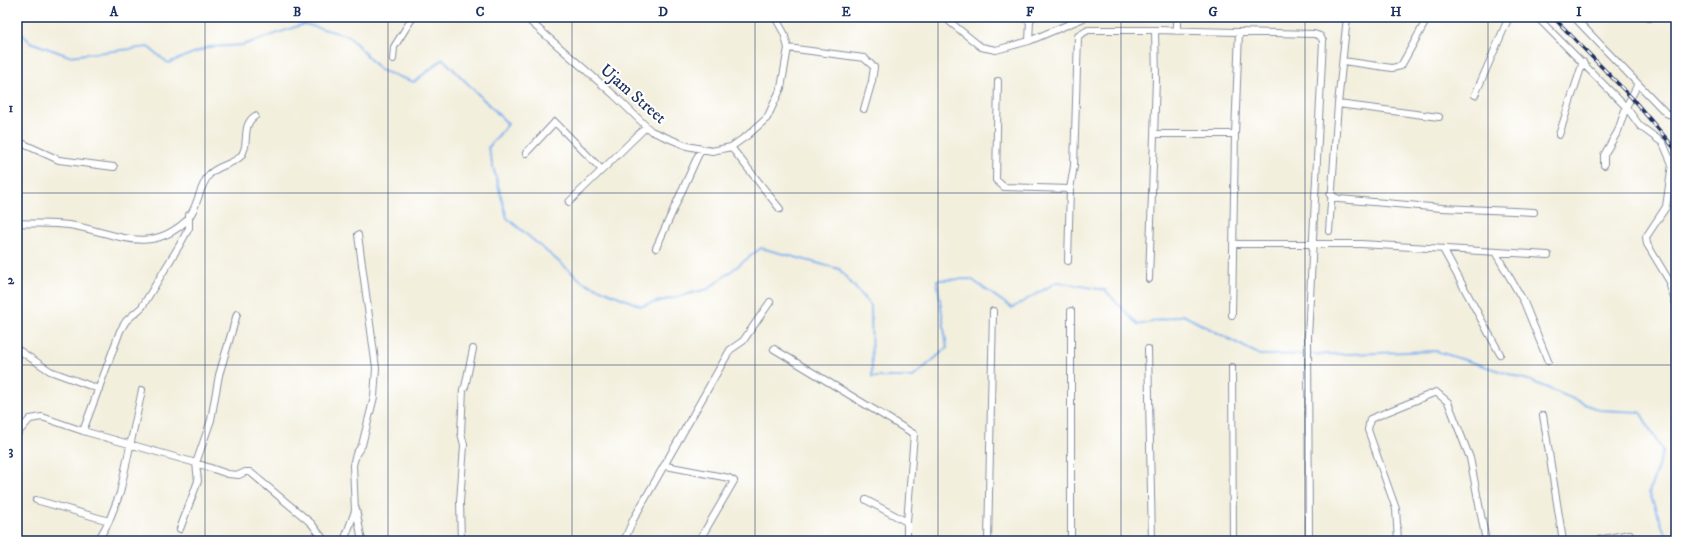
<svg xmlns="http://www.w3.org/2000/svg" width="1693" height="558" viewBox="0 0 1693 558" font-family="'IM FELL DW Pica',serif">
<style>
.lines{fill:none;stroke-linecap:round;stroke-linejoin:round}
.stream{stroke:#82b3ee;stroke-width:2}
.minor-casing{stroke:#878f9e;stroke-width:8}
.minor{stroke:#fff;stroke-width:6}
.rail-casing{stroke:#1b2f5e;stroke-width:3.5}
.rail{stroke:#fff;stroke-width:2;stroke-dasharray:6;stroke-linecap:butt}
.grid{fill:none;stroke:#1b2f5e;stroke-width:1;stroke-opacity:0.55}
.labels{text-anchor:middle;dominant-baseline:central;stroke-width:4;stroke-linejoin:round;paint-order:stroke}
.street-label{font-size:17px;fill:#1b2f5e;stroke:#fff}
.neatline{fill:none;stroke:#1b2f5e;stroke-width:1.5}
.grid-label{font-size:13px;text-anchor:middle;font-weight:bold;fill:#1b2f5e}
</style>
<rect width="100%" height="100%" fill="#fff"/>
<filter id="ink" filterUnits="userSpaceOnUse"><feTurbulence type="fractalNoise" baseFrequency=".025" numOctaves="2"/><feDisplacementMap in="SourceGraphic" scale="8" xChannelSelector="R" yChannelSelector="G"/><feConvolveMatrix kernelMatrix="1 2 1 2 8 2 1 2 1" color-interpolation-filters="sRGB"/></filter>
<filter id="wash" filterUnits="userSpaceOnUse"><feTurbulence type="fractalNoise" baseFrequency=".012" numOctaves="4" result="noise"/><feDisplacementMap in="SourceGraphic" scale="16" xChannelSelector="R" yChannelSelector="G"/><feGaussianBlur stdDeviation="0.9" result="paint"/><feColorMatrix in="noise" values="0 0 0 0 0 0 0 0 0 0 0 0 0 0 0 0 0 1.4 0 .05"/><feComposite in="paint" operator="in"/></filter>
<g filter="url(#wash)">
<rect width="100%" height="100%" fill="#f3efdd"/>
<g class="lines">
<!-- stream -->
<path class="stream" d="M 17,29 L 30,42 L 69,56 L 148,47 L 168,63 L 209,47 L 243,45 L 304,24 L 349,36 L 380,70 L 414,82 L 443,59 L 508,124 L 488,148 L 507,218 L 583,282 L 641,306 L 708,289 L 761,248 L 839,269 L 871,306 L 872,377 L 913,377 L 947,348 L 937,280 L 971,279 L 1012,308 L 1057,282 L 1105,290 L 1138,325 L 1183,315 L 1260,355 L 1348,354 L 1436,351 L 1531,381 L 1599,410 L 1640,412 L 1663,452 L 1649,492 L 1668,541"/>
</g>
</g>
<g filter="url(#ink)">
<g class="lines">
<defs>
<path id="minor" d="M 525,17 L 614,95 L 651,131 L 687,146 L 712,151 L 731,147 L 748,135 L 767,118 L 781,88 L 788,48 L 784,33 L 775,17
M 952,17 L 950,22 L 981,47 L 996,50 L 1029,41 L 1086,17
M 1021,17 L 1030,21 L 1032,17
M 1537,17 L 1626,107 L 1640,126 L 1663,143 L 1672,164 L 1666,207 L 1646,237 L 1647,244 L 1676,292
M 1574,17 L 1666,113 L 1676,117
M 1650,18 L 1651,17
M 1177,31 L 1177,17
M 1029,41 L 1030,21
M 788,48 L 864,58 L 874,67 L 872,81 L 864,109
M 393,59 L 394,47 L 413,17
M 1343,61 L 1392,68 L 1401,66 L 1428,17
M 998,81 L 996,180 L 1004,187 L 1070,189
M 1475,95 L 1509,17
M 1338,104 L 1439,117
M 1154,134 L 1235,134
M 1559,135 L 1583,62
M 17,141 L 59,160 L 114,167
M 731,147 L 780,209
M 526,153 L 555,122 L 602,170 L 646,127
M 1604,165 L 1604,155 L 1618,131 L 1626,107 L 1638,84
M 1330,195 L 1339,199 L 1442,208 L 1534,212
M 569,202 L 602,170
M 17,223 C 34,224 52,223 69,225 C 111,231 148,257 186,221 C 198,209 198,188 209,175 C 216,166 231,165 240,157 C 251,145 240,126 255,116
M 1329,231 L 1338,104 L 1347,17
M 1233,244 L 1361,244 L 1548,255
M 656,248 L 701,149
M 1443,249 L 1500,354
M 1495,252 L 1524,302 L 1548,361
M 1068,261 L 1070,189 L 1074,166 L 1078,36 L 1088,30 L 1155,30 L 1314,34 L 1320,36 L 1323,41 L 1308,337 L 1309,541
M 1149,279 L 1156,79 L 1155,30
M 1670,286 L 1676,304
M 1232,315 L 1235,134 L 1239,32
M 17,349 L 50,371 L 99,389
M 774,349 L 914,434 L 907,522 L 866,500
M 1148,349 L 1152,541
M 1232,367 L 1233,541
M 1543,415 L 1563,541
M 83,431 L 120,331 L 126,321 L 142,307 L 179,246 L 189,228 L 189,215
M 17,434 L 30,419 L 42,417 L 83,431 L 196,463 L 228,474 L 239,475 L 245,472 L 250,472 L 311,523 L 325,541
M 666,466 L 729,478 L 734,481 L 699,541
M 36,500 L 109,521
M 356,509 L 362,541
M 907,522 L 907,541
M 180,529 L 198,481 L 196,463 L 211,420 L 219,375 L 237,314
M 98,541 L 109,521 L 120,493 L 142,390
M 344,541 L 355,511 L 353,465 L 356,454 L 362,445 L 374,397 L 376,368 L 358,235
M 461,541 L 460,502 L 464,445 L 461,433 L 463,389 L 465,387 L 473,349
M 624,541 L 633,520 L 730,350 L 743,341 L 770,302
M 988,541 L 993,311
M 1071,541 L 1071,311
M 1398,541 L 1396,509 L 1368,430 L 1370,419 L 1436,392 L 1448,402 L 1470,458 L 1486,541
M 1592,541 L 1630,534 L 1633,541"/>
</defs>
<!-- minor casing -->
<use href="#minor" class="minor-casing"/>
<!-- minor -->
<use href="#minor" class="minor"/>
<defs>
<path id="rail" d="M 1553,17 L 1631,97 L 1676,150"/>
</defs>
<!-- rail casing -->
<use href="#rail" class="rail-casing"/>
<!-- rail -->
<use href="#rail" class="rail"/>
</g>
</g>
<!-- grid -->
<path class="grid" d="M 205,17 L 205,541M 388,17 L 388,541M 572,17 L 572,541M 755,17 L 755,541M 938,17 L 938,541M 1121,17 L 1121,541M 1305,17 L 1305,541M 1488,17 L 1488,541M 17,193 L 1676,193M 17,365 L 1676,365"/>
<g class="labels">
<!-- street labels -->
<g class="street-label">
<text transform="translate(633 94) rotate(41)">Ujam Street</text>
</g>
</g>
<!-- margin -->
<rect width="1693" height="558" fill="none" stroke="#fff" stroke-width="44"/>
<rect x="22" y="22" width="1649" height="514" class="neatline"/>
<g class="grid-label">
<text x="114" y="16">A</text>
<text x="297" y="16">B</text>
<text x="480" y="16">C</text>
<text x="663" y="16">D</text>
<text x="846" y="16">E</text>
<text x="1030" y="16">F</text>
<text x="1213" y="16">G</text>
<text x="1396" y="16">H</text>
<text x="1579" y="16">I</text>
<text x="11" y="112">1</text>
<text x="11" y="284">2</text>
<text x="11" y="455">3</text>
</g>
</svg>
